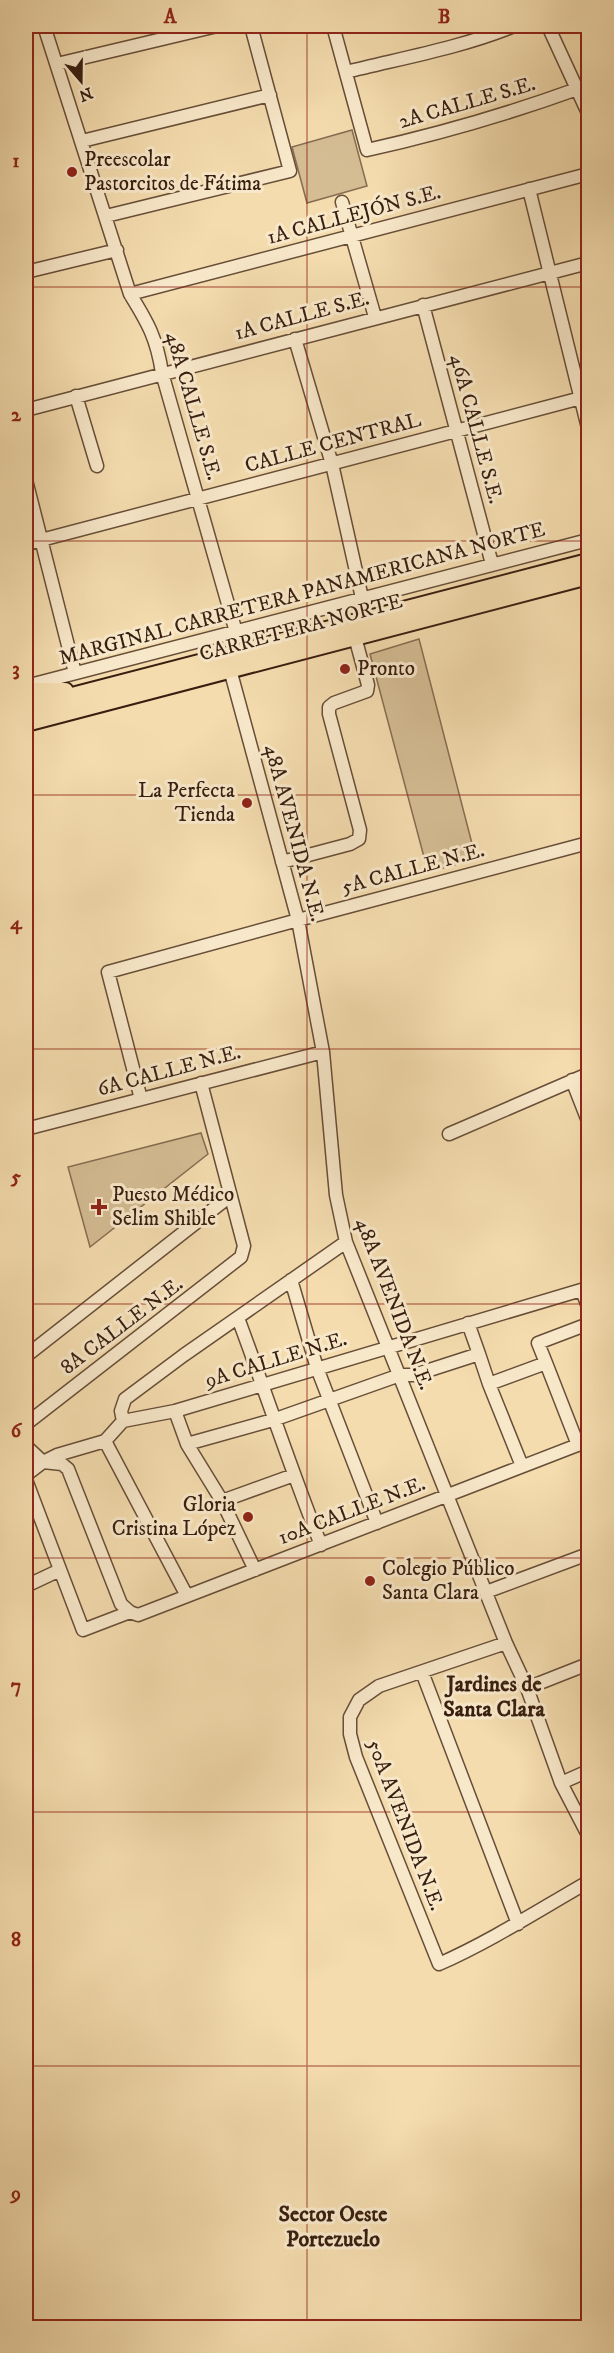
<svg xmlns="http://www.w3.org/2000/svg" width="614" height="2353" viewBox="0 0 614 2353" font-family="'IM FELL DW Pica',serif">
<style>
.green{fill:#d4bc93;stroke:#866d52;stroke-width:1.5}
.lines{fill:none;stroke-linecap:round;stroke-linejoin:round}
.minor-casing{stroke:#674e38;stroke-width:15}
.highway-casing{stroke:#381e10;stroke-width:20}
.minor{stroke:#f8e8ca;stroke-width:12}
.highway{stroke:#f4dcae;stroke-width:16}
.grid{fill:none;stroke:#8f2418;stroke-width:1.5;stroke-opacity:0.55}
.poi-dot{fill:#8f2418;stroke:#f8e8ca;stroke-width:2}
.labels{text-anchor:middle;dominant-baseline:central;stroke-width:6;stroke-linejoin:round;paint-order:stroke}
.street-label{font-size:21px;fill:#381e10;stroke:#f8e8ca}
.poi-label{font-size:21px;fill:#381e10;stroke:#f8e8ca;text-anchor:start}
.neighbourhood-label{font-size:22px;font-weight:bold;fill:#381e10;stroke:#f8e8ca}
.neatline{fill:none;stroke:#8f2418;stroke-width:2}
.grid-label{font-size:20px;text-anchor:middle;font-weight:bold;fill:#8f2418}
</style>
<rect width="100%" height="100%" fill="#f4dcae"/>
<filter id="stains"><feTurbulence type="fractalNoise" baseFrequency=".00333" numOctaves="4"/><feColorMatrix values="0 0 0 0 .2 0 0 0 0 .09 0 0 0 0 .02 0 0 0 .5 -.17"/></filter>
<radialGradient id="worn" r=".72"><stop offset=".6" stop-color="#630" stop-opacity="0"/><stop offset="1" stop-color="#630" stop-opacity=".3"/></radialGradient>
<!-- green -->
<path class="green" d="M 352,130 L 367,186 L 307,203 L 292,147 Z
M 419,639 L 476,859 L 428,872 L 370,654 Z
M 201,1133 L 208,1154 L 90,1247 L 68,1167 Z"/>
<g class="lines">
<defs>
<path id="minor" d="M 44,26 L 130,294 C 148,323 157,339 162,373 L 236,632
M 333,26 L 367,150 C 439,134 508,114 577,89
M 548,26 L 588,113
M 57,64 L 217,26
M 346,72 C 402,58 460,48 514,26
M 82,141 L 270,95
M 529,189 L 588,428
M 342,202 L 375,317
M 106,216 L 290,171 L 251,26
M 26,272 L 117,250
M 130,294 L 588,174
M 423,305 L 492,564
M 295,339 L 332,464 L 362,598
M 76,396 L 97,466
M 26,410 L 588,263
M 26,480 L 75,673
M 26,544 L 581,398
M 228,662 L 298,920 L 323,1052 L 336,1195 L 346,1242 L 506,1643 L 527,1688 L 561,1783 L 588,1835
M 26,686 L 588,540
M 282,862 L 350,844 L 359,839 L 360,830 L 329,714 L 329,707 L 334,703 L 367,691 L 368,685 L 355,637
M 572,1080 L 588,1121
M 141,1099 L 108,972 L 298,920 L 588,843
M 26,1129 L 323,1052
M 449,1134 L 588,1074
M 291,1280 L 317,1368 L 377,1523
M 582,1290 L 588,1307
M 238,1318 C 266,1393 291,1470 321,1545
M 468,1323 L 479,1354
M 26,1356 L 230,1196
M 546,1363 L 578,1445
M 489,1384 L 522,1466
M 175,1411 L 187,1444 L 222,1501 L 255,1570
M 123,1421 L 121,1411 L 125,1399 L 184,1355 L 346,1242
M 26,1424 L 241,1257 L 244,1246 L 201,1083
M 105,1441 L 187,1596
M 187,1444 L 273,1420 L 400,1375 L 414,1375 L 479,1354 L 489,1384 L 546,1363 L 538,1343 L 588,1324
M 26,1446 L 43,1462
M 43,1462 L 62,1464 L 68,1469 L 121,1604 L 130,1612 L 138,1615 L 588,1441
M 26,1475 L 43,1462 L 57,1455 L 105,1441 L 123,1421 L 175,1411 L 588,1288
M 26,1480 L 83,1630 L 130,1612
M 222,1501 L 294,1475
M 26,1586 L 60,1570
M 486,1592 L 588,1554
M 506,1643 L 379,1686 L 359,1700 L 350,1717 L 350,1734 L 356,1757 L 439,1964 C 491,1941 539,1910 588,1882
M 422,1672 L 518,1924
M 527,1688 L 588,1664
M 561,1783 L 588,1771"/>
<path id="highway" d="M 26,691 L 65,691
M 26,708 L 588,562
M 26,723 L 588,576"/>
</defs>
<!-- minor casing -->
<use href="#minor" class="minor-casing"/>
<!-- highway casing -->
<use href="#highway" class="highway-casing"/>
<!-- minor -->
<use href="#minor" class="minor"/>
<!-- highway -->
<use href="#highway" class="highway"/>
</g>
<!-- grid -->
<path class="grid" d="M 307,26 L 307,2328M 26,287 L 588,287M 26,541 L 588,541M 26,795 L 588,795M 26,1049 L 588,1049M 26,1304 L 588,1304M 26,1558 L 588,1558M 26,1812 L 588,1812M 26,2066 L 588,2066"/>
<!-- markers -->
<g class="poi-dot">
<circle cx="72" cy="172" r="6"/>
<circle cx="345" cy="669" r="6"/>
<circle cx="247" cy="803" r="6"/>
<path d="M96 1198h6v6h6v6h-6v6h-6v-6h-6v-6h6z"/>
<circle cx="248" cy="1517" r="6"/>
<circle cx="370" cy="1581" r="6"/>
</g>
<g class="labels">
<!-- street labels -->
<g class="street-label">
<text transform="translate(467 103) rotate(-16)">2A CALLE S.E.</text>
<text transform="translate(354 215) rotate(-15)">1A CALLEJÓN S.E.</text>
<text transform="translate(302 316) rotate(-15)">1A CALLE S.E.</text>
<text transform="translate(193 406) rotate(74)">48A CALLE S.E.</text>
<text transform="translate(476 429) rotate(75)">46A CALLE S.E.</text>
<text transform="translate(333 443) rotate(-15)">CALLE CENTRAL</text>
<text transform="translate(302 594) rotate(-15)">MARGINAL CARRETERA PANAMERICANA NORTE</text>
<text transform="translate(301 628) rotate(-15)">CARRETERA NORTE</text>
<text transform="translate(294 833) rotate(75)">48A AVENIDA N.E.</text>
<text transform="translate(413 869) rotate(-15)">5A CALLE N.E.</text>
<text transform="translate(169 1071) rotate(-15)">6A CALLE N.E.</text>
<text transform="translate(394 1304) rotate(69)">48A AVENIDA N.E.</text>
<text transform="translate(122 1326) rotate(-37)">8A CALLE N.E.</text>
<text transform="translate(276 1360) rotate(-17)">9A CALLE N.E.</text>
<text transform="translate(352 1511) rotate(-21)">10A CALLE N.E.</text>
<text transform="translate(405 1825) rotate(69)">50A AVENIDA N.E.</text>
</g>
<!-- poi labels -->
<g class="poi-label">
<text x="84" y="160">Preescolar<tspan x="84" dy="24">Pastorcitos de Fátima</tspan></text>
<text x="357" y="669">Pronto</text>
<text x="235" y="791" text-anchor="end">La Perfecta<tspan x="235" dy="24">Tienda</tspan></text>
<text x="112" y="1195">Puesto Médico<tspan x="112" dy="24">Selim Shible</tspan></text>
<text x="236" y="1505" text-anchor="end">Gloria<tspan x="236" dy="24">Cristina López</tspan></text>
<text x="382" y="1569">Colegio Público<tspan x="382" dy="24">Santa Clara</tspan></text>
</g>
<!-- neighbourhood labels -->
<g class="neighbourhood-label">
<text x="494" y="1684">Jardines de<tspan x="494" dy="25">Santa Clara</tspan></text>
<text x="333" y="2214">Sector Oeste<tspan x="333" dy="25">Portezuelo</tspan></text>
</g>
</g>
<!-- margin -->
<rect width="614" height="2353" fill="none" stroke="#f4dcae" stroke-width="66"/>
<!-- north arrow -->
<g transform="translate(81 81) rotate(160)" stroke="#f8e8ca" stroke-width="4.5" paint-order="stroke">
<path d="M0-4.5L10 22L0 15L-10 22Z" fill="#381e10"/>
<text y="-9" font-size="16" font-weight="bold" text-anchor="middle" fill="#381e10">N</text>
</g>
<rect x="33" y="33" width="548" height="2287" class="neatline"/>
<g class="grid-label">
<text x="170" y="23">A</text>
<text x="444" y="23">B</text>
<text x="16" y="167">1</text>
<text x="16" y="421">2</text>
<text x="16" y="675">3</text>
<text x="16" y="929">4</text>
<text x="16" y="1183">5</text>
<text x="16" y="1437">6</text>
<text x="16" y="1692">7</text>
<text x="16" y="1946">8</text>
<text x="16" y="2200">9</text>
</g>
<rect width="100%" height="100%" filter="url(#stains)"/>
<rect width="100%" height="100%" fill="url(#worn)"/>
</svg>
